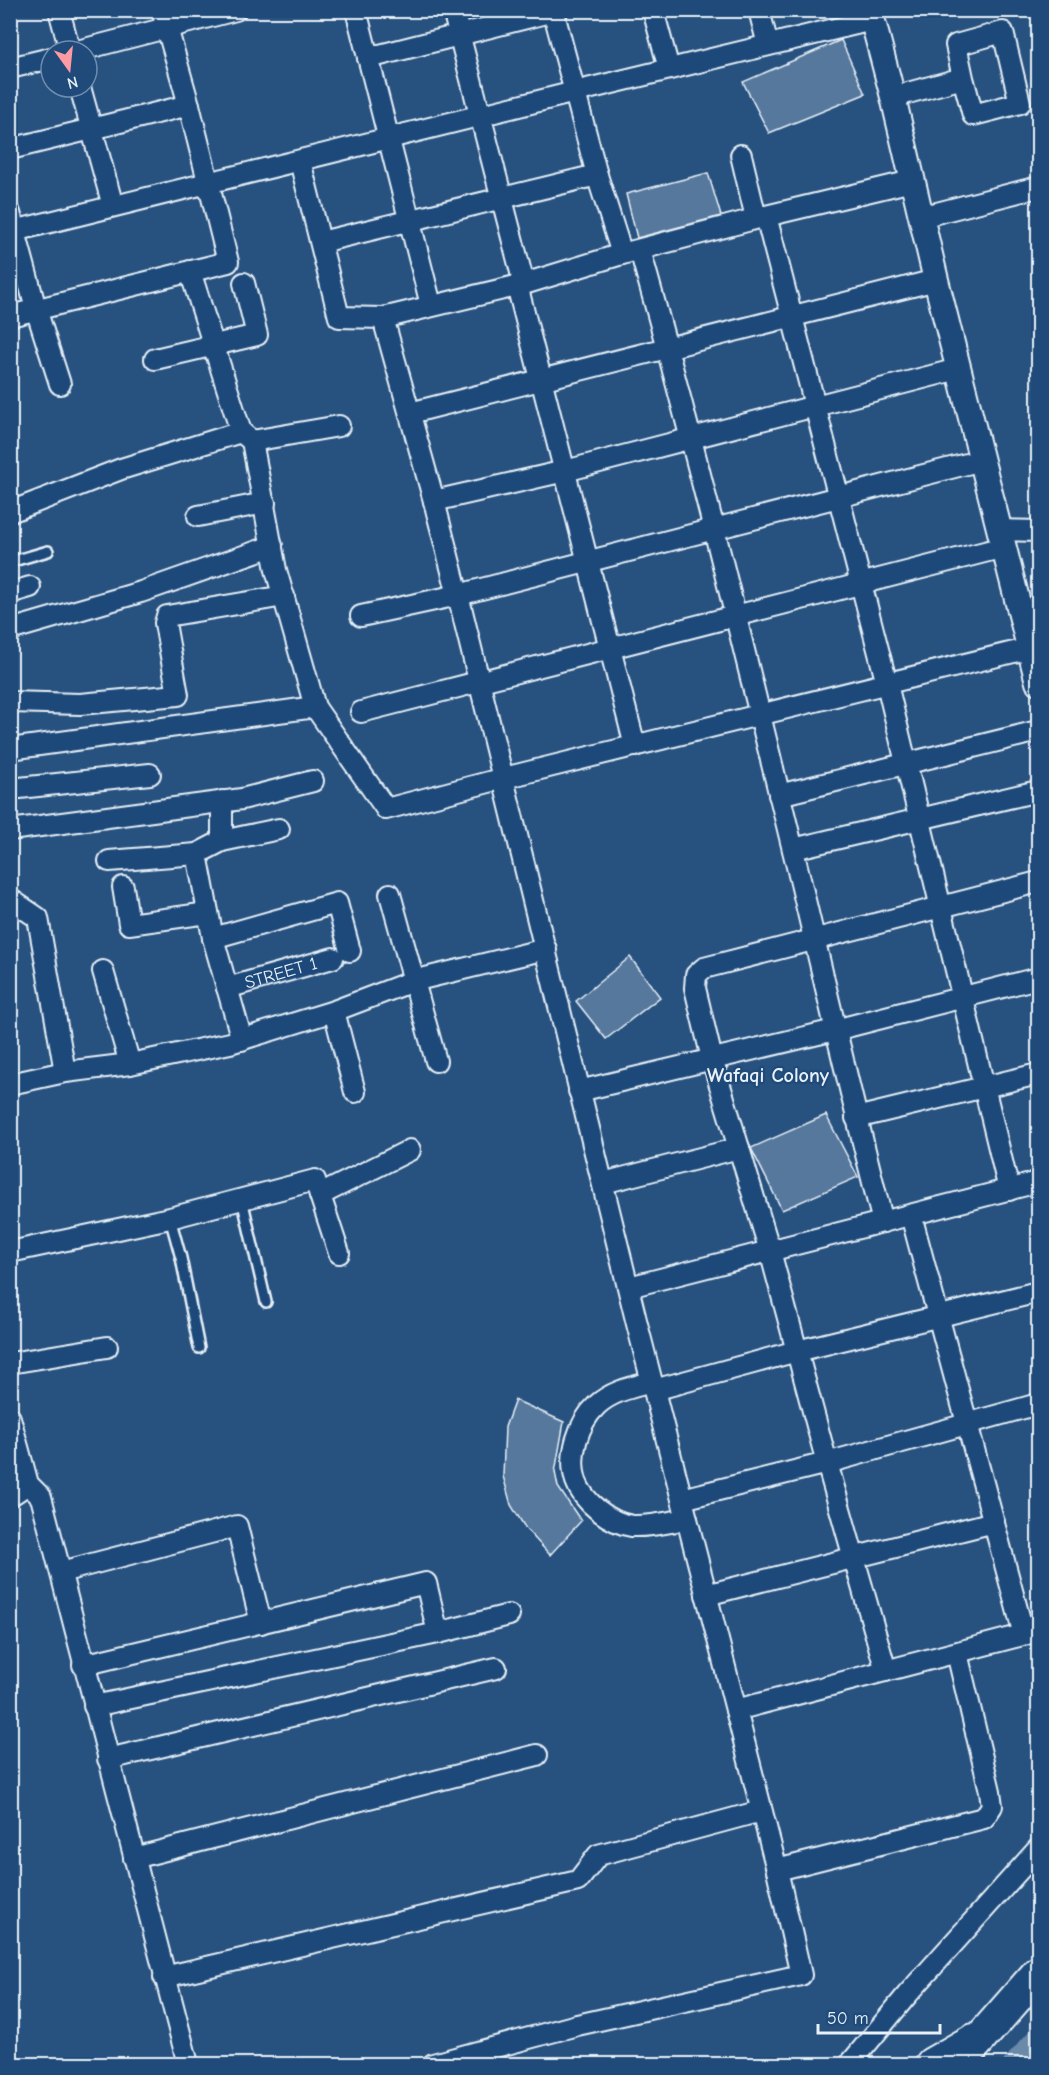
<svg xmlns="http://www.w3.org/2000/svg" width="1049" height="2075" viewBox="0 0 1049 2075" font-family="'Comic Neue',sans-serif">
<style>
.lines{fill:none;stroke-linecap:round;stroke-linejoin:round}
.canal{stroke:#6b8aaa;stroke-width:16}
.building{fill:#57789d;stroke:#e8f1f8;stroke-width:1.5}
.service-casing{stroke:#e8f1f8;stroke-width:14}
.minor-casing{stroke:#e8f1f8;stroke-width:24}
.tertiary-casing{stroke:#e8f1f8;stroke-width:28}
.trunk-casing{stroke:#e8f1f8;stroke-width:36}
.service{stroke:#1f4a7a;stroke-width:9}
.minor{stroke:#1f4a7a;stroke-width:20}
.tertiary{stroke:#1f4a7a;stroke-width:24}
.trunk{stroke:#1f4a7a;stroke-width:32}
.labels{text-anchor:middle;dominant-baseline:central;stroke-width:4.5;stroke-linejoin:round;paint-order:stroke}
.street-label{font-size:18px;fill:#e8f1f8;stroke:#1f4a7a}
.neighbourhood-label{font-size:20px;font-weight:bold;fill:#e8f1f8;stroke:#1f4a7a}
</style>
<rect width="100%" height="100%" fill="#27517f"/>
<filter id="ink" filterUnits="userSpaceOnUse"><feTurbulence type="fractalNoise" baseFrequency=".0167" numOctaves="2"/><feDisplacementMap in="SourceGraphic" scale="12" xChannelSelector="R" yChannelSelector="G"/><feConvolveMatrix kernelMatrix="1 2 1 2 8 2 1 2 1" color-interpolation-filters="sRGB"/></filter>
<g filter="url(#ink)">
<g class="lines">
<!-- canal -->
<path class="canal" d="M 1011,2064 L 1038,2033"/>
</g>
<!-- building -->
<path class="building" d="M 841,40 L 865,94 L 769,133 L 743,82 Z
M 708,173 L 721,216 L 637,238 L 626,194 Z
M 630,957 L 660,997 L 606,1039 L 576,1001 Z
M 826,1115 L 858,1177 L 782,1210 L 751,1148 Z
M 515,1400 L 564,1422 L 555,1472 L 558,1487 L 581,1521 L 550,1555 L 526,1529 L 511,1505 L 503,1476 L 505,1427 Z"/>
<g class="lines">
<defs>
<path id="service" d="M 10,562 L 48,551
M 242,1199 L 266,1302
M 170,1218 L 181,1258 L 199,1348"/>
<g id="minor">
<path d="M 59,10 L 70,51"/>
<path d="M 356,10 L 431,305"/>
<path d="M 453,10 L 524,284"/>
<path d="M 553,10 L 597,175 L 622,254"/>
<path d="M 653,10 L 669,69"/>
<path d="M 759,10 L 768,45"/>
<path d="M 77,51 L 236,10"/>
<path d="M 368,58 L 558,10"/>
<path d="M 10,68 L 51,58"/>
<path d="M 80,87 L 113,206"/>
<path d="M 893,97 L 963,78 L 973,115 L 1020,103 L 1003,32 L 956,45 L 963,78"/>
<path d="M 10,149 L 189,105"/>
<path d="M 741,155 L 756,218"/>
<path d="M 300,161 L 339,317 L 383,318 L 524,284 L 622,254 L 766,216 L 912,181"/>
<path d="M 10,213 L 36,309 L 60,384"/>
<path d="M 766,216 L 887,684 L 1009,1190"/>
<path d="M 921,217 L 1038,187"/>
<path d="M 10,232 L 575,92 L 872,20"/>
<path d="M 321,242 L 597,175"/>
<path d="M 640,250 C 696,449 744,650 793,850 C 823,974 851,1098 883,1222"/>
<path d="M 190,271 L 241,432 L 252,441 L 276,570 L 315,707 L 386,809 L 504,778 L 1030,648"/>
<path d="M 517,285 L 635,746"/>
<path d="M 10,316 L 228,262 L 189,105 L 162,10"/>
<path d="M 383,318 L 434,501 L 458,595 L 637,1324 L 777,1870 L 801,1975 L 577,2025 L 433,2064"/>
<path d="M 155,359 L 257,335 L 244,283"/>
<path d="M 410,413 L 936,280"/>
<path d="M 252,441 L 339,426"/>
<path d="M 434,501 L 565,471 L 958,369"/>
<path d="M 10,512 L 121,469 L 241,432"/>
<path d="M 198,516 L 265,503"/>
<path d="M 999,530 L 1038,531"/>
<path d="M 10,593 L 30,587"/>
<path d="M 361,616 L 458,595 L 982,460"/>
<path d="M 10,630 L 141,592 L 272,546"/>
<path d="M 10,702 L 80,704 L 178,695 L 165,623 L 167,616 L 284,596"/>
<path d="M 361,712 L 1004,547"/>
<path d="M 10,749 L 315,707"/>
<path d="M 10,789 L 150,774"/>
<path d="M 779,795 L 1038,731"/>
<path d="M 222,801 L 222,841"/>
<path d="M 10,830 L 242,799 L 313,781"/>
<path d="M 793,849 L 1038,791"/>
<path d="M 109,861 L 197,854"/>
<path d="M 123,887 L 129,924 L 208,913"/>
<path d="M 390,894 L 436,1061"/>
<path d="M 10,899 L 38,918 L 65,1072"/>
<path d="M 213,938 L 337,903 L 350,951"/>
<path d="M 103,971 L 130,1064"/>
<path id="s1" d="M 227,988 L 333,958"/>
<path d="M 334,1011 L 355,1092"/>
<path d="M 242,1040 L 213,938 L 197,854 L 222,841 L 279,829"/>
<path d="M 10,1084 L 65,1072 L 130,1064 L 230,1043 L 334,1011 L 413,981 L 546,949"/>
<path d="M 579,1091 L 835,1030 L 1038,978"/>
<path d="M 856,1118 L 1038,1074"/>
<path d="M 603,1183 L 739,1148"/>
<path d="M 320,1195 L 410,1150"/>
<path d="M 911,1215 L 1024,1635"/>
<path d="M 10,1252 L 170,1218 L 315,1180 L 339,1253"/>
<path d="M 629,1287 L 1038,1182"/>
<path d="M 10,1363 L 107,1347"/>
<path d="M 652,1382 C 633,1387 612,1391 597,1405 C 578,1423 568,1456 576,1481 C 583,1502 610,1523 632,1526 C 650,1527 669,1522 687,1519"/>
<path d="M 654,1390 L 797,1351 L 1038,1292"/>
<path d="M 10,1418 L 28,1484 L 41,1497 L 188,2064"/>
<path d="M 10,1496 L 28,1484"/>
<path d="M 682,1499 L 827,1463 L 1038,1404"/>
<path d="M 61,1572 L 237,1526 L 261,1623"/>
<path d="M 706,1595 L 994,1522"/>
<path d="M 83,1665 L 426,1583 L 438,1633"/>
<path d="M 886,1671 L 827,1463 L 770,1251 L 712,1059 L 695,988 L 696,975 L 704,968 L 1038,882"/>
<path d="M 94,1706 L 438,1633 L 509,1615"/>
<path d="M 736,1710 L 1038,1631"/>
<path d="M 108,1759 L 496,1668"/>
<path d="M 134,1858 L 537,1755"/>
<path d="M 777,1870 L 984,1818 L 992,1806 L 990,1791 L 957,1653"/>
<path d="M 164,1977 L 578,1881 L 598,1855 L 761,1811"/>
<path d="M 850,2064 L 907,1995 L 1038,1849"/>
</g>
<path id="tertiary" d="M 870,10 L 893,97 L 936,280 L 1038,682"/>
<path id="trunk" d="M 932,2064 L 974,2040
M 958,2064 L 1038,1973"/>
</defs>
<!-- service casing -->
<use href="#service" class="service-casing"/>
<!-- minor casing -->
<use href="#minor" class="minor-casing"/>
<!-- tertiary casing -->
<use href="#tertiary" class="tertiary-casing"/>
<!-- trunk casing -->
<use href="#trunk" class="trunk-casing"/>
<!-- service -->
<use href="#service" class="service"/>
<!-- minor -->
<use href="#minor" class="minor"/>
<!-- tertiary -->
<use href="#tertiary" class="tertiary"/>
<!-- trunk -->
<use href="#trunk" class="trunk"/>
</g>
</g>
<g class="labels">
<!-- street labels -->
<g class="street-label">
<text stroke="none"><textPath href="#s1" startOffset="56">STREET 1</textPath></text>
</g>
<!-- neighbourhood labels -->
<g class="neighbourhood-label">
<text x="768" y="1075">Wafaqi Colony</text>
</g>
</g>
<!-- margin -->
<rect width="1049" height="2075" fill="none" stroke="#1f4a7a" stroke-width="36"/>
<rect x="18" y="18" width="1013" height="2039" fill="none" stroke="#e8f1f8" stroke-width="2" filter="url(#ink)"/>
<!-- north arrow -->
<g transform="translate(69 69) rotate(165)"><circle r="28" fill="#1f4a7a" stroke="#6f8dac" stroke-width="1.5"/>
<path d="M0-4.5L10 22L0 15L-10 22Z" fill="#ff9aa2"/>
<text y="-9" font-size="16" font-weight="bold" text-anchor="middle" fill="#e8f1f8">N</text>
</g>
<!-- scale -->
<path d="M818 2024v9h122v-9" fill="none" stroke="#e8f1f8" stroke-width="3"/>
<text x="827" y="2024" font-size="18" fill="#e8f1f8" stroke="#1f4a7a" stroke-width="4.5" paint-order="stroke">50 m</text>
</svg>
